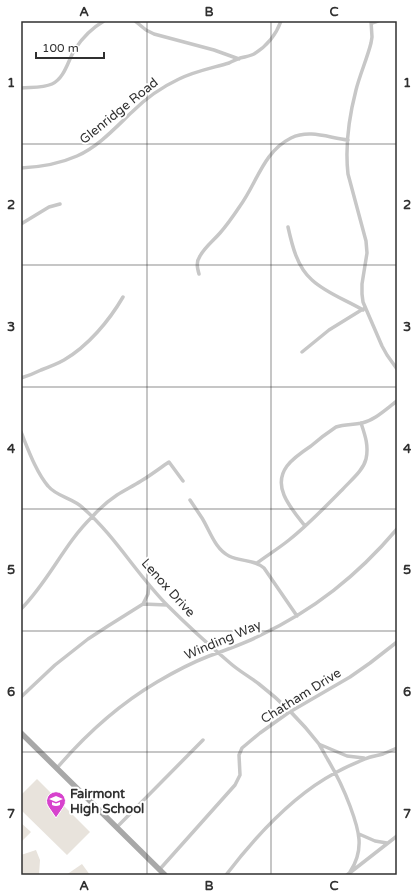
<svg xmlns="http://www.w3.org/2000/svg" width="418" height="896" viewBox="0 0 418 896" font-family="'Varela Round',sans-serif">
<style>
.pitch{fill:#e8e3dc}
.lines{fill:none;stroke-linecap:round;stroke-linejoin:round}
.street{stroke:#c7c7c7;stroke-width:3.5}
.primary{stroke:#a8a8a8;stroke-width:5.5}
.grid{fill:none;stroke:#303030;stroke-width:1;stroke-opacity:0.55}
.labels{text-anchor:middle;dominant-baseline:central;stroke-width:4;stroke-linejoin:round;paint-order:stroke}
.street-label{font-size:13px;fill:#303030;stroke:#fff}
.poi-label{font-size:13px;font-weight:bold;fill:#303030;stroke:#fff;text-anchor:start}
.neatline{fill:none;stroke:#303030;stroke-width:1.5}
.grid-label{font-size:13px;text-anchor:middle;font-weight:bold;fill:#303030}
</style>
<rect width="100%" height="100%" fill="#fff"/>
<!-- pitch -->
<path class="pitch" d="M 37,779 L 90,832 L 67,855 L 21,810 L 21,795 Z
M 21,823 L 31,832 L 21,842 Z
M 36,850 L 40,860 L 39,875 L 21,875 L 21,855 Z
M 82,864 L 90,875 L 66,875 Z"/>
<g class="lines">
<!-- street -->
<path class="street" d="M 135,21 L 146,30 L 154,34 L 214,50 L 239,59
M 371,21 L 372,37 L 371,43 C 367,59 360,74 356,90 C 349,117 345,147 348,174 L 366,241 L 367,253 L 362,284 L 362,294 L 363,302 L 382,346 L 387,355 L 397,369
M 372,23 L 378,21
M 21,88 C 31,87 43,88 52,84 C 65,78 68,60 75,49 C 83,37 92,28 104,21
M 21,168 C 41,167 59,164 77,156 C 99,146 115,128 132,112 C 145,99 162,87 179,79 C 195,71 212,68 229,63 C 232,61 236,60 240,58 C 245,57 250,56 254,54 C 267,46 276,35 281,21
M 21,224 L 49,207 L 60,204
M 288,227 C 292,245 297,267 312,280 C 326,293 346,300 363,310
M 199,274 C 197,267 196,262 200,256 C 205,247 213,241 220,233 C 227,225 234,215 240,206 C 257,183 263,152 291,138 C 310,129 329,138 348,140
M 302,352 L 329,330 L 363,309
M 21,378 C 28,376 35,373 41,370 C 49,367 57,364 64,360 C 88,346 109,321 123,297
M 21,432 C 28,449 36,472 48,486 C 57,497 73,498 83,508 C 116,537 137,575 168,606 C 188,626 209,645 230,663 C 239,671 250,677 259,684 C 281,701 302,722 319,744 C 322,749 325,755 328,760 C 337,775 344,790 350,806 C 359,830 365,849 350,872
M 190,500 C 194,506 198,512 202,518 C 210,531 215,549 229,556 C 241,562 254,559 264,568 L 297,616
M 305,526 C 298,517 289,507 284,495 C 274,471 293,458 311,446 C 319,439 327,433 336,427 C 345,424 353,425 362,423 C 375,420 386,409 397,401
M 257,563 C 268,555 279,548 289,540 C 308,525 325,507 342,490 C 351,480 363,471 366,459 C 369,446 365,435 361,423
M 143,604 L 148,594 L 149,585
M 21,609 C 49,581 64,544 92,517 C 99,509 108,501 117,495 C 125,490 133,486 141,481 C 151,475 160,468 169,462 L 183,481
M 21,697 L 55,665 L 88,639 L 108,626 L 143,604 L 167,605
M 321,745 L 347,756 L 364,758
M 57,768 C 87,733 118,705 157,682 C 174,672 191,663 209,656 C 226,650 243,644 259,636 C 314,610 357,576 397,529
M 117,827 L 203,740
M 359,834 L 375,841 L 387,843
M 160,869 L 235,785 L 240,775 L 239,755 L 242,748 L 260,733 L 288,713 L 350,677 L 370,663 L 397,642
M 226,875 C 255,837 292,796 335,773 C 344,768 355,763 365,759 C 371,756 377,756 383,754 C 388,752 392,750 397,748
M 347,875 L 397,836"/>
<!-- primary -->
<path class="primary" d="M 21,733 L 165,875"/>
</g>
<!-- grid -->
<path class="grid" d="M 147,21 L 147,875M 271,21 L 271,875M 21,144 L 397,144M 21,265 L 397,265M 21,387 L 397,387M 21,509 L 397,509M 21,631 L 397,631M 21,752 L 397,752"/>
<!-- icons -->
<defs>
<symbol id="school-pin" viewBox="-11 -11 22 30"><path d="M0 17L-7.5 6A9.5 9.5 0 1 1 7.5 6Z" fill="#d742cd" stroke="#fff"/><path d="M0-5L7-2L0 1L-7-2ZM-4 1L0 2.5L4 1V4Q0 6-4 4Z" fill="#fff"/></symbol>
</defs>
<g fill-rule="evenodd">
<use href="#school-pin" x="45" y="790" width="22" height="30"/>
</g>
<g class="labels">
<!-- street labels -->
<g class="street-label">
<text transform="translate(119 111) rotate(-39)">Glenridge Road</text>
<text transform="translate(168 588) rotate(48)">Lenox Drive</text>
<text transform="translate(223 640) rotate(-23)">Winding Way</text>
<text transform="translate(301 696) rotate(-32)">Chatham Drive</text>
</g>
<!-- poi labels -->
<g class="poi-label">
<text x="70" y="794">Fairmont<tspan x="70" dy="15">High School</tspan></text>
</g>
</g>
<!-- border -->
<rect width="418" height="896" fill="none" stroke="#ffffff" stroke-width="44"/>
<!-- scale -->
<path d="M36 52v6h68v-6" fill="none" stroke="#303030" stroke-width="2"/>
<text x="42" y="52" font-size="12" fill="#303030" stroke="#ffffff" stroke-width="3" paint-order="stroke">100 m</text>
<rect x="22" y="22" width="374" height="852" class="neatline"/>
<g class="grid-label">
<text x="84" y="16">A</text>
<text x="209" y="16">B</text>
<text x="334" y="16">C</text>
<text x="11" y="87">1</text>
<text x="407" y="87">1</text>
<text x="11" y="209">2</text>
<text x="407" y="209">2</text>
<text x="11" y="331">3</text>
<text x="407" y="331">3</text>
<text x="11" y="453">4</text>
<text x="407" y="453">4</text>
<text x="11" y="574">5</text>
<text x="407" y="574">5</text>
<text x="11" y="696">6</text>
<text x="407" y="696">6</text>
<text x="11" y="818">7</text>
<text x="407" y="818">7</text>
<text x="84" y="890">A</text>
<text x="209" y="890">B</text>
<text x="334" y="890">C</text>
</g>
</svg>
